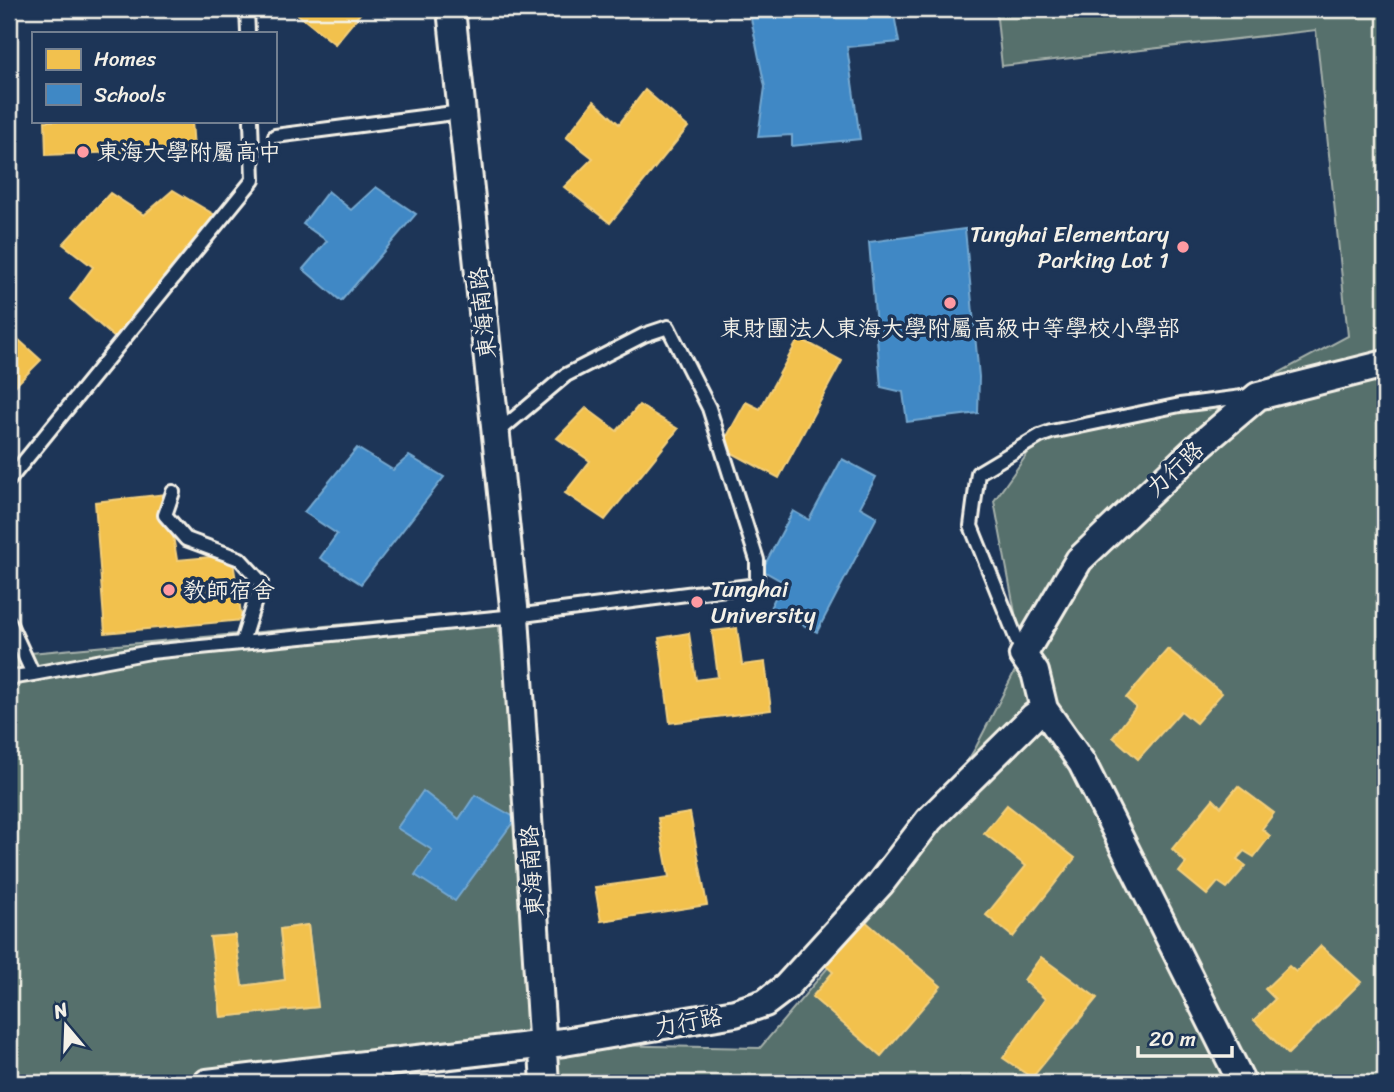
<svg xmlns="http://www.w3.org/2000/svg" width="1394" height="1092" viewBox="0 0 1394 1092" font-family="Sriracha,'LXGW WenKai TC',sans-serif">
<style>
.green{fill:#566f6c;stroke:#a5b0aa;stroke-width:2;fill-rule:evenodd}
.homes{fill:#f2c14e;stroke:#f3cf7c;stroke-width:2}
.schools{fill:#3f88c5;stroke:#75a8d0;stroke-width:2}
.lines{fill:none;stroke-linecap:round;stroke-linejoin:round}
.service-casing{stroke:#f4f1e8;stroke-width:18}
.minor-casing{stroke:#f4f1e8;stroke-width:32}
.service{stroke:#1d3557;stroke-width:12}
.minor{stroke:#1d3557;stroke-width:26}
.poi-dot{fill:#ff9aa2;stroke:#1d3557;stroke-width:2.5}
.labels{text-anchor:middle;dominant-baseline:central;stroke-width:7;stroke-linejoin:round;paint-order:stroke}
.poi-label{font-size:23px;fill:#f4f1e8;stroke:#1d3557;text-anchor:start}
.street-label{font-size:23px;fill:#f4f1e8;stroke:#1d3557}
</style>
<rect width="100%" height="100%" fill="#1d3557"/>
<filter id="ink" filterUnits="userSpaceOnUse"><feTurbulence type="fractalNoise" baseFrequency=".0143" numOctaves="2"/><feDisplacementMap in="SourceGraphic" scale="14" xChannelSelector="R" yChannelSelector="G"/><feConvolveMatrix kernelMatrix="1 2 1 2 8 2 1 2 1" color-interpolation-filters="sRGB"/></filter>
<g filter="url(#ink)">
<!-- green -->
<path class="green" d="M 996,9 L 1385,9 L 1385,1083 L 545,1083 L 543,1045 L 274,1083 L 9,1083 L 9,655 L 497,610 L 543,1044 L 760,1048 L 875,912 L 976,747 L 1023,655 L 994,501 L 1040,436 L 1226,401 L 1348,336 L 1316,30 L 1002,66 ZM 308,925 L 318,1007 L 221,1017 L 211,937 L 235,935 L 242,986 L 285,980 L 280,929 Z"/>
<!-- homes -->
<path class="homes" d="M 291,9 L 364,9 L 335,44 Z
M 645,90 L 688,127 L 610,223 L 564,187 L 593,158 L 566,137 L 594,101 L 619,124 Z
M 45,121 L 192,121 L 194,149 L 46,155 Z
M 173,190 L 215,215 L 115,338 L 70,299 L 93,267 L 63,244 L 110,193 L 144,215 Z
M 9,331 L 41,360 L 9,392 Z
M 799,338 L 842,361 L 779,478 L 721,447 L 746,402 L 760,409 Z
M 639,405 L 678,429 L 605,520 L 565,493 L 590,461 L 557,438 L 586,408 L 617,431 Z
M 166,494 L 177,560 L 232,555 L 242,620 L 105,633 L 95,502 Z
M 737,628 L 742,665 L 765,662 L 771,710 L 670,723 L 659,638 L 689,633 L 696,680 L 718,677 L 712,631 Z
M 1168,649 L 1222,693 L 1196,723 L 1181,711 L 1138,759 L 1113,737 L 1136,707 L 1126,698 Z
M 1238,786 L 1274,813 L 1262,829 L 1270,836 L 1254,857 L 1244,851 L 1237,859 L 1246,866 L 1227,888 L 1218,882 L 1207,895 L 1179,872 L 1186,863 L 1172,849 L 1213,799 L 1221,807 Z
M 1007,805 L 1075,858 L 1013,937 L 986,915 L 1026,866 L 984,833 Z
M 690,813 L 707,905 L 601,921 L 595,887 L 669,877 L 658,818 Z
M 864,920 L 941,986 L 881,1056 L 812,997 L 833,972 L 826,966 Z
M 308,925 L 318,1007 L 221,1017 L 210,937 L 235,935 L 242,986 L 285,980 L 280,929 Z
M 1321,946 L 1361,982 L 1288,1054 L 1254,1020 L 1275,999 L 1265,989 L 1289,966 L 1296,972 Z
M 1041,957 L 1097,998 L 1032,1078 L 1003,1058 L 1045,999 L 1024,980 Z"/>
<!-- schools -->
<path class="schools" d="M 749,9 L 893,9 L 899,42 L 847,47 L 860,139 L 792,146 L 792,135 L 758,137 L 765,87 Z
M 376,187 L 416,214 L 341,301 L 303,269 L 327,241 L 303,224 L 328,191 L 351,210 Z
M 965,229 L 979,377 L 978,413 L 907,422 L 903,392 L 881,387 L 869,242 Z
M 357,448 L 393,470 L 409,456 L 444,477 L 361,584 L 320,558 L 337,534 L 304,512 Z
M 842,459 L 876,477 L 860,507 L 877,517 L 817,632 L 770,608 L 783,582 L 762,570 L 793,511 L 809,520 Z
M 423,791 L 459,819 L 475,795 L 516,818 L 455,901 L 415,875 L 432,850 L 397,828 Z"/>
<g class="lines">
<defs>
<path id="service" d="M 247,9 L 248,33
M 275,136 L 461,112
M 9,480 L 253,180 L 251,121
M 173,492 L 165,515 L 186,539 L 240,559 L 261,582 L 242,642
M 9,622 L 33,674 L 150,652 L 515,616 L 757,585 L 757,560 L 709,408 L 668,327 L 644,335 L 566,375 L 497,433
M 1023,655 L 971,526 L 978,473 L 1040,436 L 1051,432 L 1180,405 L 1250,396
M 9,678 L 33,674"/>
<path id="minor" d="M 451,9 L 515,616 L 545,1083
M 207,1083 L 564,1042 L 735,1013 L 765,1003 L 786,987 L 880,884 L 929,820 L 1033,717 L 1044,709
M 1242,1083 L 1082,763 L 1044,709 L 1035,672 L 1023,655 L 1079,560 L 1199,446 L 1258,396 L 1385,364"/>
</defs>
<!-- service casing -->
<use href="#service" class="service-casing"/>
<!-- minor casing -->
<use href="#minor" class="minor-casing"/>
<!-- service -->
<use href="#service" class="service"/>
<!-- minor -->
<use href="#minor" class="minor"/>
</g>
</g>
<!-- markers -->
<g class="poi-dot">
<circle cx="83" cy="152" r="7"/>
<circle cx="1183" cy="247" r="7"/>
<circle cx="950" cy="303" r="7"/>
<circle cx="169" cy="590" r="7"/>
<circle cx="697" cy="602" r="7"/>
</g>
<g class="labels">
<!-- poi labels -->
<g class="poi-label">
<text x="97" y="152">東海大學附屬高中</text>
<text x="1169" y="234" text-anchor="end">Tunghai Elementary<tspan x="1169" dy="26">Parking Lot 1</tspan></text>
<text x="950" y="328" text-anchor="middle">東財團法人東海大學附屬高級中等學校小學部</text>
<text x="711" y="589">Tunghai<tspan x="711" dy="26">University</tspan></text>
<text x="183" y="590">教師宿舍</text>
</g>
<!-- street labels -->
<g class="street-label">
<text transform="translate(483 313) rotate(-96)">東海南路</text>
<text transform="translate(1175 469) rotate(-43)">力行路</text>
<text transform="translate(532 871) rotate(-94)">東海南路</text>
<text transform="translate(688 1022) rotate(-10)">力行路</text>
</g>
</g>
<!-- margin -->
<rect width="1394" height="1092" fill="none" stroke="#1d3557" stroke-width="35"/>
<rect x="18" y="18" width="1359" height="1057" fill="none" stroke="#f4f1e8" stroke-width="2.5" filter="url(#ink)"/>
<!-- legend -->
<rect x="32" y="32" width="245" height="91" fill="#1d3557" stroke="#738091" stroke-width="2"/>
<rect x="46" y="49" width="35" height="21" fill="#f2c14e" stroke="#738091" stroke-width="2"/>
<text x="94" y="66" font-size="21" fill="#f4f1e8">Homes</text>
<rect x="46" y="84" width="35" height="21" fill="#3f88c5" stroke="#738091" stroke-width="2"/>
<text x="94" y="102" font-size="21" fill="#f4f1e8">Schools</text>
<!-- north arrow -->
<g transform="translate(66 1026) rotate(341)" stroke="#1d3557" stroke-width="5" paint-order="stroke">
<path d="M0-5L12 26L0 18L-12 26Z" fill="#f4f1e8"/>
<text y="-10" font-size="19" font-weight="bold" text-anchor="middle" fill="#f4f1e8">N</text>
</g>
<!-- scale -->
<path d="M1138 1046v10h94v-10" fill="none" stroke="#f4f1e8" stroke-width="3.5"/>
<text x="1149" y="1046" font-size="21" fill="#f4f1e8" stroke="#1d3557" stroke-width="5" paint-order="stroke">20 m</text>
</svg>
